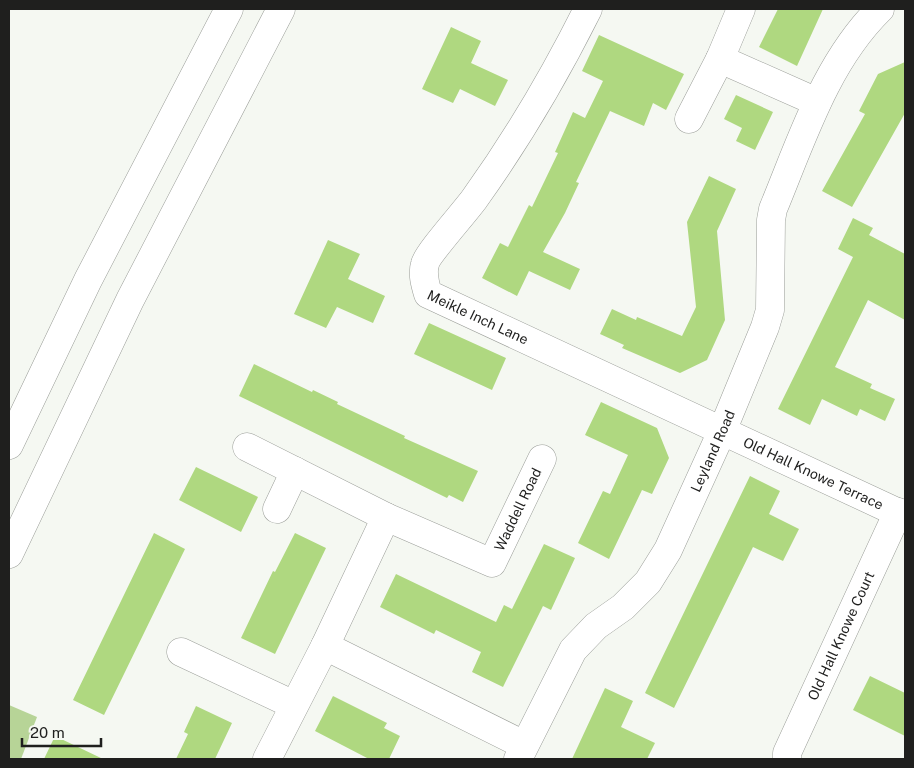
<svg xmlns="http://www.w3.org/2000/svg" width="914" height="768" viewBox="0 0 914 768" font-family="'Public Sans',sans-serif">
<style>
.green{fill:#b7d497}
.building{fill:#afd880}
.lines{fill:none;stroke-linecap:round;stroke-linejoin:round}
.minor-casing{stroke:#9b9e99;stroke-width:29}
.tertiary-casing{stroke:#9b9e99;stroke-width:29}
.primary-casing{stroke:#9b9e99;stroke-width:29}
.minor{stroke:#fff;stroke-width:28}
.tertiary{stroke:#fff;stroke-width:28}
.primary{stroke:#fff;stroke-width:28}
.labels{text-anchor:middle;dominant-baseline:central;stroke-width:4.5;stroke-linejoin:round;paint-order:stroke}
.street-label{font-size:14px;fill:#1f1f1e;stroke:#f5f8f2}
</style>
<rect width="100%" height="100%" fill="#f5f8f2"/>
<!-- green -->
<path class="green" d="M 9,705 L 37,717 L 21,759 L 9,759 Z"/>
<!-- building -->
<path class="building" d="M 778,9 L 823,9 L 797,66 L 759,47 Z
M 451,27 L 481,41 L 471,63 L 508,80 L 495,106 L 460,89 L 453,103 L 422,89 Z
M 599,35 L 684,74 L 666,110 L 653,103 L 644,126 L 610,111 L 576,182 L 579,183 L 565,213 L 543,252 L 580,269 L 570,290 L 529,271 L 517,296 L 482,278 L 500,243 L 508,247 L 529,205 L 532,207 L 558,153 L 555,152 L 573,112 L 585,118 L 603,81 L 582,71 Z
M 905,62 L 905,113 L 852,207 L 822,191 L 865,114 L 859,111 L 878,74 Z
M 736,95 L 773,112 L 755,150 L 736,141 L 742,128 L 724,119 Z
M 709,176 L 736,189 L 717,231 L 725,320 L 707,360 L 680,373 L 622,348 L 624,345 L 600,334 L 612,309 L 636,320 L 637,317 L 682,336 L 696,307 L 687,222 Z
M 853,218 L 873,228 L 869,235 L 905,254 L 905,320 L 868,300 L 835,367 L 872,384 L 870,388 L 895,399 L 885,421 L 860,409 L 857,416 L 822,399 L 810,425 L 778,409 L 853,257 L 838,249 Z
M 328,240 L 360,254 L 348,279 L 385,296 L 373,323 L 337,307 L 326,328 L 294,314 Z
M 429,323 L 506,358 L 492,390 L 414,354 Z
M 254,364 L 312,392 L 313,390 L 338,402 L 337,404 L 405,436 L 404,438 L 478,471 L 463,502 L 449,495 L 447,498 L 239,396 Z
M 601,402 L 657,428 L 669,458 L 652,494 L 642,490 L 609,559 L 578,543 L 603,491 L 610,494 L 628,455 L 585,435 Z
M 196,467 L 258,497 L 241,532 L 179,500 Z
M 750,476 L 780,491 L 769,514 L 799,529 L 783,561 L 753,547 L 674,708 L 645,693 Z
M 154,533 L 185,549 L 104,715 L 73,700 Z
M 295,533 L 326,548 L 275,654 L 241,638 L 273,571 L 275,572 Z
M 544,544 L 575,558 L 551,610 L 543,606 L 503,687 L 472,672 L 481,652 L 436,630 L 434,634 L 380,607 L 396,574 L 496,622 L 504,605 L 512,609 Z
M 870,676 L 905,693 L 905,736 L 853,710 Z
M 605,688 L 633,701 L 621,727 L 655,743 L 647,759 L 572,759 Z
M 333,696 L 387,723 L 384,728 L 400,736 L 389,759 L 369,759 L 315,731 Z
M 196,706 L 232,723 L 215,759 L 176,759 L 188,734 L 184,732 Z
M 55,736 L 103,759 L 44,759 Z"/>
<g class="lines">
<defs>
<g id="minor">
<path id="s1" d="M 588,9 C 555,75 518,138 475,198 C 466,211 427,254 425,264 C 422,274 425,284 428,294 L 905,516"/>
<path d="M 720,59 L 817,102"/>
<path d="M 689,119 L 720,59 L 741,9"/>
<path d="M 247,447 L 386,517"/>
<path d="M 277,509 L 295,471"/>
<path d="M 181,652 L 294,705"/>
<path id="s2" d="M 524,745 L 325,646 L 386,517 L 492,563 L 542,459"/>
<path d="M 267,759 L 325,646"/>
<path id="s3" d="M 787,759 L 787,753 L 898,512"/>
</g>
<g id="tertiary">
<path id="s4" d="M 518,759 L 573,650 L 596,626 L 623,607 L 648,582 L 668,550 L 723,429 L 765,327 L 770,310 L 771,220 L 773,209 C 802,139 826,62 880,9"/>
</g>
<path id="primary" d="M 9,445 L 88,280 L 229,9
M 9,554 L 130,300 L 281,9"/>
</defs>
<!-- minor casing -->
<use href="#minor" class="minor-casing"/>
<!-- tertiary casing -->
<use href="#tertiary" class="tertiary-casing"/>
<!-- primary casing -->
<use href="#primary" class="primary-casing"/>
<!-- minor -->
<use href="#minor" class="minor"/>
<!-- tertiary -->
<use href="#tertiary" class="tertiary"/>
<!-- primary -->
<use href="#primary" class="primary"/>
</g>
<g class="labels">
<!-- street labels -->
<g class="street-label">
<text stroke="none"><textPath href="#s1" startOffset="389">Meikle Inch Lane</textPath></text>
<text stroke="none"><textPath href="#s4" startOffset="370">Leyland Road</textPath></text>
<text stroke="none"><textPath href="#s1" startOffset="759">Old Hall Knowe Terrace</textPath></text>
<text stroke="none"><textPath href="#s2" startOffset="540">Waddell Road</textPath></text>
<text stroke="none"><textPath href="#s3" startOffset="135">Old Hall Knowe Court</textPath></text>
</g>
</g>
<!-- border -->
<rect width="914" height="768" fill="none" stroke="#1f1f1e" stroke-width="20"/>
<!-- scale -->
<path d="M22 738v8h79v-8" fill="none" stroke="#1f1f1e" stroke-width="2.5"/>
<text x="30" y="738" font-size="15" fill="#1f1f1e" stroke="#f5f8f2" stroke-width="4" paint-order="stroke">20 m</text>
</svg>
